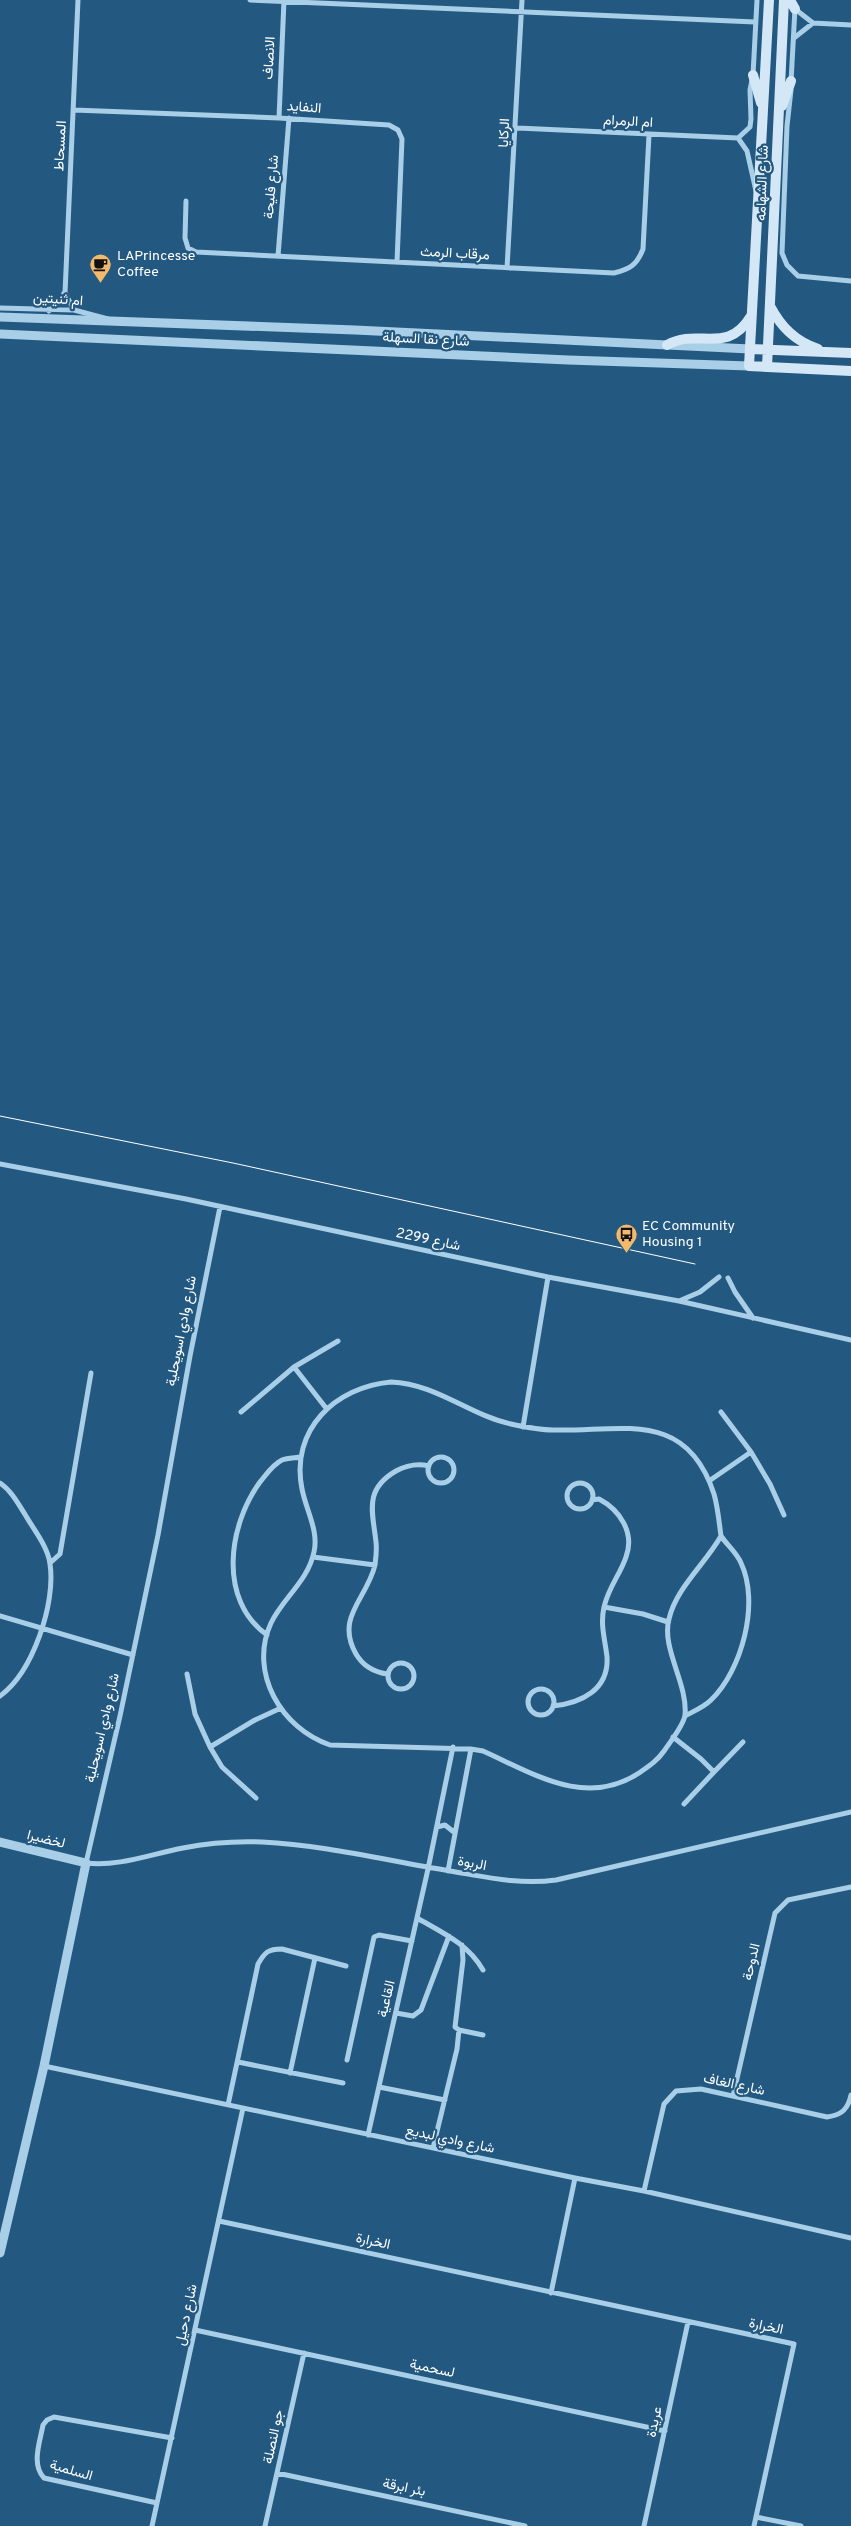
<svg xmlns="http://www.w3.org/2000/svg" width="851" height="2526" viewBox="0 0 851 2526" font-family="Overpass,Vazirmatn,sans-serif">
<style>
.lines{fill:none;stroke-linecap:round;stroke-linejoin:round}
.minor{stroke:#a9cee7;stroke-width:5}
.tertiary{stroke:#a9cee7;stroke-width:9}
.secondary{stroke:#d4e7f6;stroke-width:10}
.tram{stroke:#fff;stroke-width:1}
.labels{text-anchor:middle;dominant-baseline:central;stroke-width:4.5;stroke-linejoin:round;paint-order:stroke}
.street-label{font-size:14px;fill:#fff;stroke:#235981}
.poi-label{font-size:14px;fill:#fff;stroke:#235981;text-anchor:start}
</style>
<rect width="100%" height="100%" fill="#235981"/>
<g class="lines">
<!-- minor -->
<path class="minor" d="M 250,0 L 755,22
M 795,9 L 813,23 L 851,25
M 794,38 L 813,23
M 791,82 L 795,8
M 791,90 L 787,126 L 782,253 L 787,265 L 798,276 L 851,281
M 74,110 L 279,118 L 389,125 L 398,130 L 402,139 L 397,262
M 279,118 L 284,0
M 517,128 L 738,138 L 750,127 L 751,119 L 750,90 L 753,75 L 757,0
M 738,138 L 747,151 L 756,191
M 186,201 L 185,238 L 188,248 L 196,252 L 614,273 C 630,269 637,265 643,249 L 649,135
M 278,256 L 289,118
M 507,268 L 522,0
M 0,308 L 74,310 L 108,319
M 74,310 L 65,293 L 78,0
M 49,311 L 60,301 L 64,293
M 0,1164 L 186,1199 L 548,1277 L 679,1301 L 851,1340
M 220,1207 L 190,1356 L 158,1535 L 120,1716 L 86,1863 C 118,1867 151,1854 183,1848 C 208,1843 236,1841 262,1842 C 325,1845 388,1861 450,1871 C 486,1877 519,1885 556,1880 L 851,1812
M 728,1278 L 735,1292 L 753,1318
M 679,1301 L 700,1292 L 719,1277
M 294,1367 L 338,1341
M 391,1382 C 437,1384 469,1415 511,1424 C 525,1427 539,1430 553,1430 C 621,1432 686,1408 714,1494 C 718,1508 719,1522 721,1536 C 706,1563 676,1588 669,1619 C 661,1648 688,1684 685,1715 C 684,1725 670,1742 664,1751 C 657,1761 649,1766 639,1773 C 586,1808 534,1774 483,1751 L 471,1749 L 330,1745 C 282,1729 248,1673 271,1623 C 283,1598 308,1581 314,1552 C 319,1531 306,1510 302,1489 C 290,1430 335,1387 391,1382 Z
M 241,1412 L 294,1367 L 326,1408
M 721,1412 L 751,1452
M 523,1427 L 548,1277
M428 1470a13 13 0 1 1 26 0a13 13 0 1 1-26 0Z
M 709,1481 L 751,1452 L 770,1484 L 784,1515
M 0,1483 C 11,1490 19,1505 26,1516 C 34,1530 48,1547 50,1564 C 56,1603 33,1672 0,1696
M567 1496a13 13 0 1 1 26 0a13 13 0 1 1-26 0Z
M 592,1500 L 599,1499 C 620,1510 635,1533 626,1557 C 620,1575 609,1586 604,1607
M 313,1557 L 375,1565 C 367,1599 335,1617 356,1654 C 363,1666 374,1672 387,1674
M 50,1563 L 60,1554 L 91,1373
M 375,1565 C 376,1557 377,1550 376,1542 C 373,1513 363,1490 396,1471 C 407,1465 417,1463 429,1466
M 0,1616 L 133,1655
M 267,1635 C 218,1600 228,1526 260,1482 C 267,1474 272,1465 282,1460 C 287,1458 295,1458 301,1457
M388 1676a13 13 0 1 1 26 0a13 13 0 1 1-26 0Z
M 187,1674 L 195,1714 L 210,1747
M528 1702a13 13 0 1 1 26 0a13 13 0 1 1-26 0Z
M 553,1706 C 581,1703 609,1690 607,1657 C 605,1639 600,1625 604,1607 L 643,1614 L 668,1622
M 685,1716 C 694,1711 704,1707 711,1700 C 742,1670 760,1603 741,1563 C 737,1553 727,1545 721,1536
M 673,1737 L 701,1759 L 714,1772 L 684,1804
M 714,1772 L 743,1742
M 256,1798 L 222,1767 L 210,1747 L 255,1720 L 281,1708
M 437,1827 L 445,1825 L 455,1833
M 448,1871 L 471,1749
M 417,1918 C 443,1933 468,1944 483,1970
M 462,1945 L 463,1960 L 455,2027 L 459,2030 L 483,2035
M 396,2013 L 413,2016 L 421,2010 L 449,1936
M 347,2060 L 374,1937 L 379,1935 L 412,1941
M 238,2062 L 343,2083
M 44,2066 L 575,2178 L 644,2191 L 851,2238
M 290,2073 L 315,1958
M 379,2087 L 445,2100
M 733,2096 L 775,1913 L 788,1900 L 851,1887
M 228,2105 L 258,1964 C 265,1952 268,1949 282,1949 L 346,1966
M 368,2135 L 428,1869 L 453,1747
M 433,2148 L 457,2049 L 459,2030
M 644,2191 L 664,2104 L 676,2091 L 701,2089 L 827,2117 C 842,2115 848,2109 851,2095
M 219,2221 L 794,2344 L 754,2526
M 551,2293 L 575,2178
M 195,2330 L 665,2431
M 277,2473 L 525,2526
M 157,2503 L 44,2478 C 31,2464 40,2442 43,2425 L 47,2420 L 54,2417 L 172,2438
M 756,2517 L 801,2526
M 152,2526 L 243,2108
M 265,2526 L 304,2353
M 644,2526 L 688,2322"/>
<!-- tertiary -->
<path class="tertiary" d="M 0,317 L 355,330 L 750,349
M 0,334 L 568,360 L 749,366
M 0,1842 L 86,1863 L 44,2066 L 0,2253"/>
<!-- secondary -->
<path class="secondary" d="M 769,0 L 749,366 L 851,371
M 790,0 L 795,9
M 753,75 L 761,103
M 782,106 L 791,81
M 770,306 C 781,327 795,341 818,349
M 667,345 C 698,327 727,356 751,316
M 750,349 L 851,353
M 767,367 L 784,0"/>
<!-- tram -->
<path class="tram" d="M 0,1116 L 233,1163 L 695,1264"/>
</g>
<!-- icons -->
<defs>
<symbol id="cafe-pin" viewBox="-11 -11 22 30"><path d="M0 17L-7.5 6A9.5 9.5 0 1 1 7.5 6Z" fill="#f3b96c" stroke="#235981"/><path d="M-5.5-4.5H6V0H3Q3 3.5 0 3.5H-2.5Q-5.5 3.5-5.5 0ZM3-3.2v2h1.7v-2ZM-6 4.5H4V6H-6Z" fill="#111"/></symbol>
<symbol id="bus-pin" viewBox="-11 -11 22 30"><path d="M0 17L-7.5 6A9.5 9.5 0 1 1 7.5 6Z" fill="#f3b96c" stroke="#235981"/><path d="M-5-6H5V4H4V6H2V4H-2V6H-4V4H-5ZM-3.5-4V0h7V-4ZM-3.5 1.2v1.5H-2V1.2ZM2 1.2v1.5H3.5V1.2Z" fill="#111"/></symbol>
</defs>
<g fill-rule="evenodd">
<use href="#cafe-pin" x="88" y="252" width="25" height="34"/>
<use href="#bus-pin" x="614" y="1222" width="25" height="34"/>
</g>
<g class="labels">
<!-- street labels -->
<g class="street-label">
<text transform="translate(270 58) rotate(-87)">الانصاف</text>
<text transform="translate(304 108) rotate(4)">النفايد</text>
<text transform="translate(628 122) rotate(3)">ام الرمرام</text>
<text transform="translate(505 133) rotate(-87)">الركايا</text>
<text transform="translate(61 146) rotate(-87)">المسحاط</text>
<text transform="translate(763 183) rotate(-88)">شارع الشهامه</text>
<text transform="translate(272 187) rotate(-85)">شارع فليحة</text>
<text transform="translate(455 254) rotate(3)">مرقاب الرمث</text>
<text transform="translate(58 300) rotate(4)">ام ثنيتين</text>
<text transform="translate(426 340) rotate(3)">شارع نقا السهلة</text>
<text transform="translate(428 1240) rotate(12)">شارع 2299</text>
<text transform="translate(182 1331) rotate(-79)">شارع وادي اسويحلية</text>
<text transform="translate(103 1728) rotate(-77)">شارع وادي اسويحلية</text>
<text transform="translate(46 1840) rotate(14)">لخضيرا</text>
<text transform="translate(472 1864) rotate(10)">الربوة</text>
<text transform="translate(752 1962) rotate(-77)">الدوحة</text>
<text transform="translate(387 1999) rotate(-77)">القاعية</text>
<text transform="translate(734 2085) rotate(12)">شارع الغاف</text>
<text transform="translate(450 2140) rotate(12)">شارع وادي لبديع</text>
<text transform="translate(373 2242) rotate(12)">الخرارة</text>
<text transform="translate(187 2315) rotate(-78)">شارع دحيل</text>
<text transform="translate(766 2327) rotate(12)">الخرارة</text>
<text transform="translate(432 2369) rotate(12)">لسحمية</text>
<text transform="translate(655 2422) rotate(-78)">عريدة</text>
<text transform="translate(274 2437) rotate(-78)">جو النصلة</text>
<text transform="translate(71 2471) rotate(16)">السلمية</text>
<text transform="translate(404 2488) rotate(12)">بئر ابرقة</text>
</g>
<!-- poi labels -->
<g class="poi-label">
<text x="117" y="256">LAPrincesse<tspan x="117" dy="16">Coffee</tspan></text>
<text x="642" y="1226">EC Community<tspan x="642" dy="16">Housing 1</tspan></text>
</g>
</g>
</svg>
